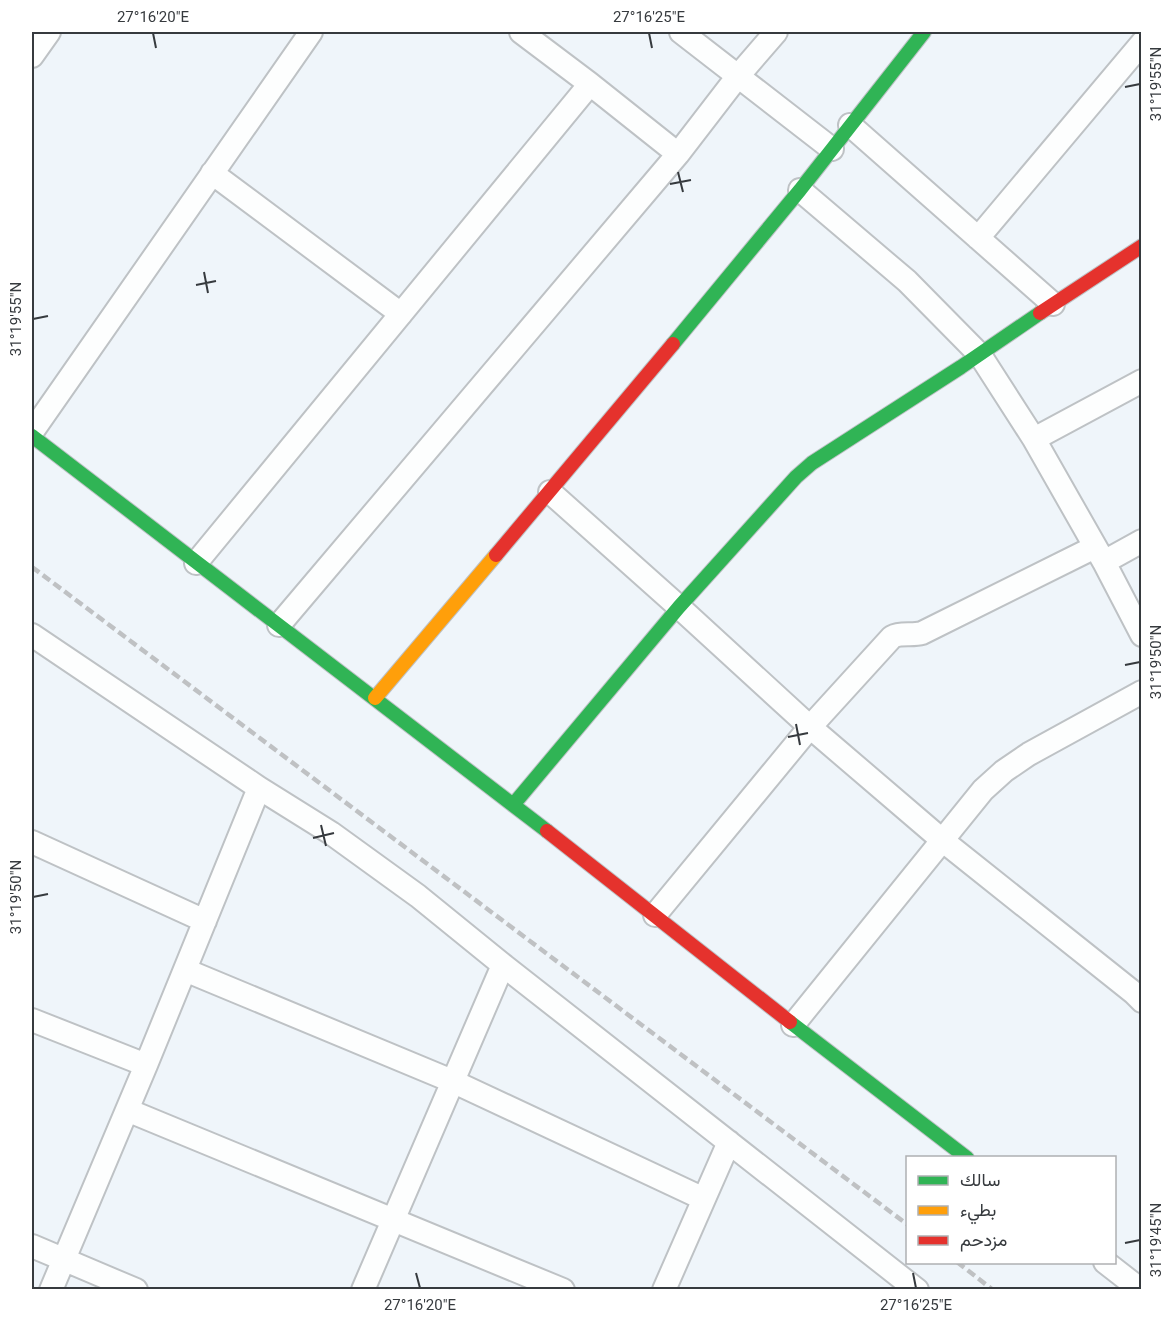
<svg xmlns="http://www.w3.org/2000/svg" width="1173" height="1321" viewBox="0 0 1173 1321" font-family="Roboto,Vazirmatn,sans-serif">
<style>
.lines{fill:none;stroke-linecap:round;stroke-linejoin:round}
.street-casing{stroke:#bec2c5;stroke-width:26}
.fast-casing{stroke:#bec2c5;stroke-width:16}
.slow-casing{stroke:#bec2c5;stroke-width:16}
.jam-casing{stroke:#bec2c5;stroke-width:16}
.street{stroke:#fdfefe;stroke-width:22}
.fast{stroke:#30b455;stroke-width:14}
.slow{stroke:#ff9f0a;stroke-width:14}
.jam{stroke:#e5322d;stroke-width:14}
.rail{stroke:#bfc1c3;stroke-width:4.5;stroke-dasharray:9 4.5;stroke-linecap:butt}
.ticks{fill:none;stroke:#363a3e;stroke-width:2}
.neatline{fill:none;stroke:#363a3e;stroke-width:2}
.ticks-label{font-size:15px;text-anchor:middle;fill:#363a3e}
</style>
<rect width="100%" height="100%" fill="#eff5fa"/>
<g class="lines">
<defs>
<path id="street" d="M 521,32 L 590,84
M 681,32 L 832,149
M 32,56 L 49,32
M 850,125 L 1053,304
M 212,173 L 401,314
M 800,190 L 907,281 L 980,355 L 1034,439 L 1104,562 L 1142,635
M 978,238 L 1142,43
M 32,432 L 311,32
M 1034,439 L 1142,381
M 550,492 L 679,607 L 810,727 L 942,840 L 1134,993 L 1142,1001
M 1104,562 L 1142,541
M 196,563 L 590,84 L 678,154
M 279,625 L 678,154 L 738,76 L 776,32
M 32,635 L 259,788 L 331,833 L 418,896 L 503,965 L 917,1290
M 32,842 L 205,921
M 655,915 L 810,727 L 892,637 C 901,632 912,636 922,633 L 1095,547
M 185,970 L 452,1081 L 704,1199
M 32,1020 L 146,1065
M 793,1025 L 983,790 L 1004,771 L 1029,754 L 1142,692
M 127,1110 L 563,1290
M 32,1246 L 136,1290
M 1105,1262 L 1141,1290
M 51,1290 L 146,1065 L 259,788
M 363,1290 L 503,965
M 664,1290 L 729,1142"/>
<path id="fast" d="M 673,344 L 800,190 L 924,32
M 32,436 L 547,831
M 513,805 L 679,607 L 796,477 L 812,463 L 961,367 L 1040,313
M 790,1022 L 967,1158"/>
<path id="slow" d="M 375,698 L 496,555"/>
<path id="jam" d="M 1040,313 L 1142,246
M 496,555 L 673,344
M 547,831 L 790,1022"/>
</defs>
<!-- street casing -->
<use href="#street" class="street-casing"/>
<!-- fast casing -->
<use href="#fast" class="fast-casing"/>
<!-- slow casing -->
<use href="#slow" class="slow-casing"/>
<!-- jam casing -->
<use href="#jam" class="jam-casing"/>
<!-- street -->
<use href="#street" class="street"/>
<!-- fast -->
<use href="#fast" class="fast"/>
<!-- slow -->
<use href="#slow" class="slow"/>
<!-- jam -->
<use href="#jam" class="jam"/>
<!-- rail -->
<path class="rail" d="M 32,567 L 908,1225
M 957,1262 L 993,1290"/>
</g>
<!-- ticks -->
<path class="ticks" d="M 153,33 L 156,48M 649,33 L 652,48M 1125,87 L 1140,84M 678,172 L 683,192M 670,184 L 691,180M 204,272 L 208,293M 196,285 L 216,281M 33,319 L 48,316M 1125,665 L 1140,662M 796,724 L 800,745M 788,737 L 808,733M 321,825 L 326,846M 313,838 L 334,833M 33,897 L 48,894M 1125,1243 L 1140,1240M 416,1273 L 420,1288M 913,1273 L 916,1288"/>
<!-- border -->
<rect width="1173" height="1321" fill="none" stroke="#ffffff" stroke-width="66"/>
<!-- legend -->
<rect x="906" y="1156" width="210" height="108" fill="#ffffff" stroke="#afb0b2" stroke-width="1.5"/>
<rect x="918" y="1176" width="30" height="9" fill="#30b455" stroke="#afb0b2" stroke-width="1.5"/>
<text x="960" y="1186" font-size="18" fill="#363a3e">سالك</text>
<rect x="918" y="1206" width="30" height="9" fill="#ff9f0a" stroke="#afb0b2" stroke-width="1.5"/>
<text x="960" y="1216" font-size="18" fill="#363a3e">بطيء</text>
<rect x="918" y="1236" width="30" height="9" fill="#e5322d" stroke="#afb0b2" stroke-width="1.5"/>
<text x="960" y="1246" font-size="18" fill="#363a3e">مزدحم</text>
<rect x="33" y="33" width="1107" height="1255" class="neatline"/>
<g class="ticks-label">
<text x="153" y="22">27°16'20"E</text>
<text x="649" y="22">27°16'25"E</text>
<text transform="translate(1156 84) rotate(-90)" y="5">31°19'55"N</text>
<text transform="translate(16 319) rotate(-90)" y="5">31°19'55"N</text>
<text transform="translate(1156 662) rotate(-90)" y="5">31°19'50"N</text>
<text transform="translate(16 897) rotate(-90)" y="5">31°19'50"N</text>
<text transform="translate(1156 1240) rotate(-90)" y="5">31°19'45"N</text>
<text x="420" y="1310">27°16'20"E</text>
<text x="916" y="1310">27°16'25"E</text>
</g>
</svg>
